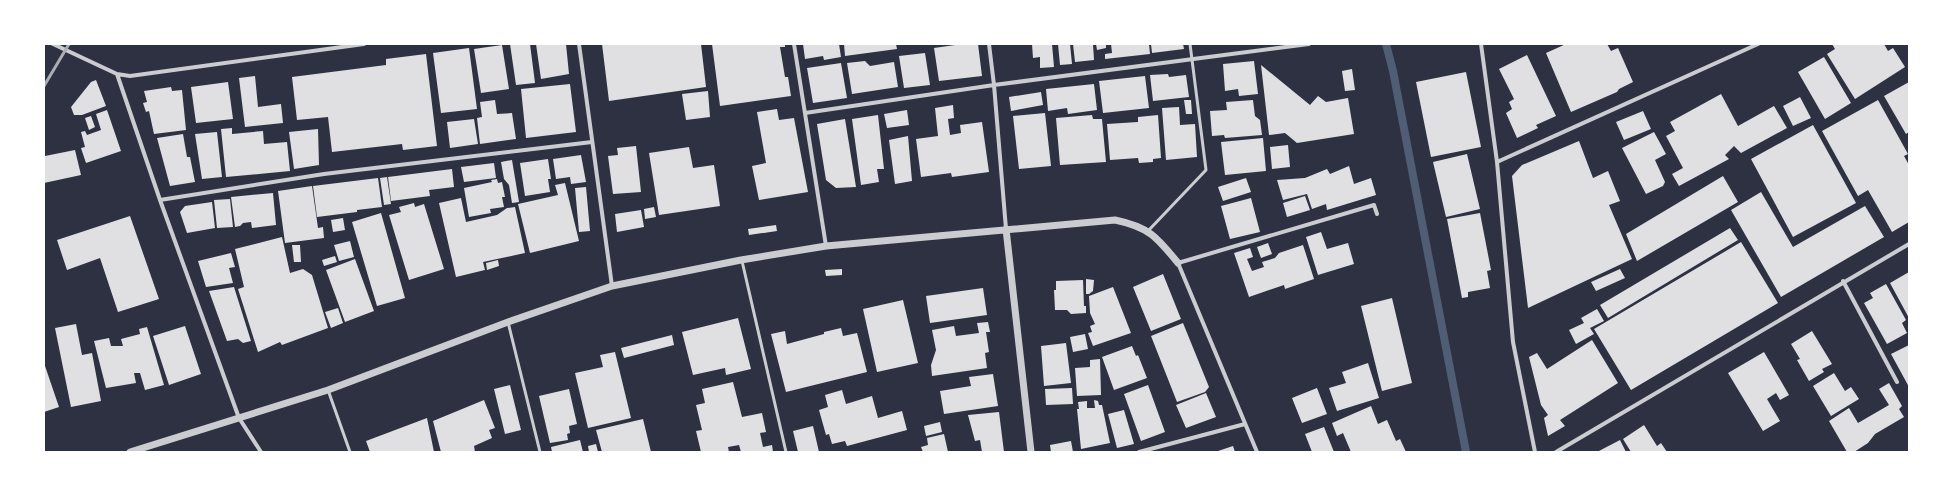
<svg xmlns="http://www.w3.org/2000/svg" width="1953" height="496" viewBox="0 0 1953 496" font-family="Poppins,sans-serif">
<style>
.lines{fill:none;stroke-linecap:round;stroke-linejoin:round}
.stream{stroke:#4f5d75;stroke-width:8}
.building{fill:#e0e0e3}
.service{stroke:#caccd0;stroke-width:3}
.minor{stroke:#caccd0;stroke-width:4}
.tertiary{stroke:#caccd0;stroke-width:7}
.rail{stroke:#abadb3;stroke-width:3}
</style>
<rect width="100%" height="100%" fill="#2d3142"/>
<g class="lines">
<!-- stream -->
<path class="stream" d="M 1386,44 L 1393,71 L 1466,452"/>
</g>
<!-- building -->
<path class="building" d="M 510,44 L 530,44 L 535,83 L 516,85 Z
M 536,44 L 566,44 L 569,74 L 541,79 Z
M 602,44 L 701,44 L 706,87 L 609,101 Z
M 712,44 L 785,44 L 785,47 L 780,47 L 785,77 L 788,77 L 791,96 L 720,106 Z
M 803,44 L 839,44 L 841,57 L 824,60 L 823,56 L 805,59 Z
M 844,44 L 896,44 L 897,49 L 845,56 Z
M 962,44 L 978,44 L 982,76 L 939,81 L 934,48 Z
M 1032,44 L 1052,44 L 1054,67 L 1040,68 L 1040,57 L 1033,58 Z
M 1058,44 L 1070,44 L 1072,64 L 1060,65 Z
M 1073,44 L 1093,44 L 1094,60 L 1075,62 Z
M 1096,44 L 1106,44 L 1106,48 L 1097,50 Z
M 1111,44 L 1149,44 L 1150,54 L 1105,59 L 1105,54 L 1112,53 Z
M 1151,44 L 1183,44 L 1184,49 L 1152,53 Z
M 1566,44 L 1607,44 L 1611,51 L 1618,48 L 1633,82 L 1619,89 L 1617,92 L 1571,112 L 1546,53 Z
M 1832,44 L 1884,44 L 1888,51 L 1893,48 L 1905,67 L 1855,99 L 1827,54 L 1835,49 Z
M 502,45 L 509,89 L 481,93 L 474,49 Z
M 469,48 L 477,109 L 441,113 L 433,53 Z
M 925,53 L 930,85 L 904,88 L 899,56 Z
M 426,54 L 437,146 L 403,150 L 402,144 L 332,152 L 328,117 L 297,120 L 292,77 L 386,65 L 386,59 Z
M 1527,55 L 1556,116 L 1536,125 L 1538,128 L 1517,138 L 1506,113 L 1512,109 L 1509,102 L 1514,99 L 1499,69 Z
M 1824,57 L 1851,103 L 1825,119 L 1798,72 Z
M 865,61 L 870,66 L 894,62 L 898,87 L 852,94 L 847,63 Z
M 1254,61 L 1258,94 L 1239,96 L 1238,89 L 1225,91 L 1223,64 Z
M 841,63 L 847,98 L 813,103 L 807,68 Z
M 1261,65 L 1310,105 L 1318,96 L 1326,102 L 1348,98 L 1354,134 L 1297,143 L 1285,133 L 1269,135 Z
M 1352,69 L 1355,90 L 1345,91 L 1342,71 Z
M 1466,72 L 1481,147 L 1431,157 L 1416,82 Z
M 1168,74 L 1169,77 L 1186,75 L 1189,97 L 1153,101 L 1150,75 Z
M 255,76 L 258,107 L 281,104 L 283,123 L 245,127 L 239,78 Z
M 1145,76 L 1149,108 L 1103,113 L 1099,81 Z
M 96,80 L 106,106 L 82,115 L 74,115 L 71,107 L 91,82 Z
M 228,82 L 233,119 L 196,123 L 191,87 Z
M 1909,82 L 1909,132 L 1906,134 L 1884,96 Z
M 570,84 L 576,132 L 526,138 L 521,89 Z
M 1094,84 L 1097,110 L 1068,114 L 1067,108 L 1048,111 L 1046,89 Z
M 171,87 L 172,91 L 182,90 L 186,130 L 154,134 L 149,111 L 146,112 L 143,103 L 147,102 L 144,91 Z
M 708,91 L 710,117 L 686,120 L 682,94 Z
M 1041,92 L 1043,105 L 1011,111 L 1009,97 Z
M 1721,94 L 1738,126 L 1774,106 L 1787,128 L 1741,153 L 1734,146 L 1725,155 L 1729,159 L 1679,186 L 1672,174 L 1683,168 L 1666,136 L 1675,131 L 1670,122 Z
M 1800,97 L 1811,118 L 1793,126 L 1783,106 Z
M 495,100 L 497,114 L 512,113 L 516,139 L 480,144 L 477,118 L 482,117 L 480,102 Z
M 1184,100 L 1191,100 L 1192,114 L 1186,114 Z
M 1253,100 L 1255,116 L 1260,120 L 1262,135 L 1225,138 L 1224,135 L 1212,136 L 1210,111 L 1227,110 L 1226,102 Z
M 1878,100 L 1908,154 L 1904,156 L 1909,165 L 1909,222 L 1892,232 L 1868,190 L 1858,196 L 1822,131 Z
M 953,105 L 954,118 L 948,119 L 950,135 L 961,133 L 960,125 L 982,122 L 989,172 L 952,177 L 951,173 L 921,177 L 916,139 L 938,136 L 935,108 Z
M 1179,107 L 1180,125 L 1195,124 L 1197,157 L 1166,160 L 1162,108 Z
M 777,109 L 779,120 L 794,118 L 808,192 L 759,200 L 752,166 L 766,163 L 757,112 Z
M 107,110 L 121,151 L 86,163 L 81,148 L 85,147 L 81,132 L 85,131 L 87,135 L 101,130 L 96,114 Z
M 907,110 L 909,125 L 887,128 L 884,114 Z
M 1643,111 L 1651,129 L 1624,140 L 1616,122 Z
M 1045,113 L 1051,166 L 1019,169 L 1013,116 Z
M 878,115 L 884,169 L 877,169 L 879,182 L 861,185 L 852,119 Z
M 1092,115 L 1093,119 L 1102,119 L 1106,162 L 1060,165 L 1056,118 Z
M 1158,115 L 1161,158 L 1153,159 L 1153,162 L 1139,163 L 1138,158 L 1110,160 L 1107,124 L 1138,122 L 1138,117 Z
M 91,116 L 95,127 L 89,130 L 85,118 Z
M 474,119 L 478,144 L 450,148 L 447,122 Z
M 845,119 L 856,187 L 836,188 L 826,180 L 817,124 Z
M 1813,125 L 1856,203 L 1793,237 L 1751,159 Z
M 232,128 L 232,134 L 263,131 L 264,144 L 287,142 L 290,171 L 226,177 L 221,129 Z
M 318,129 L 319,165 L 294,169 L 289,132 Z
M 217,132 L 222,177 L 202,179 L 195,134 Z
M 1654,132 L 1666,154 L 1655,160 L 1665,182 L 1663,186 L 1646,194 L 1622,148 Z
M 183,134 L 187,157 L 190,157 L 195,182 L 170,186 L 157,138 Z
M 908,136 L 912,181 L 895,184 L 889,140 Z
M 1263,138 L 1266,171 L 1225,175 L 1221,142 Z
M 1579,141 L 1593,178 L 1608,171 L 1620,201 L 1609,205 L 1632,259 L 1528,308 L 1512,176 L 1522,165 Z
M 1288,145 L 1290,167 L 1272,169 L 1270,147 Z
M 636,146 L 641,192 L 613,194 L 608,156 L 618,155 L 617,148 Z
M 689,147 L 693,168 L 714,165 L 720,206 L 659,215 L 649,153 Z
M 75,150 L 81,175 L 44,183 L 45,156 Z
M 1467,154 L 1480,209 L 1446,217 L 1433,162 Z
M 581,155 L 586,182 L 571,184 L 570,177 L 556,179 L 553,159 Z
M 548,159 L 551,179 L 548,179 L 550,192 L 525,196 L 520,163 Z
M 512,160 L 519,202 L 512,203 L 509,185 L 504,179 L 501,162 Z
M 494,163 L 496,178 L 464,182 L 461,167 Z
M 1349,166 L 1354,184 L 1371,178 L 1376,195 L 1327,210 L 1326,204 L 1312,209 L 1307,194 L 1283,200 L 1277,180 L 1305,178 L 1327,169 L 1330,174 Z
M 452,169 L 454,187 L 429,190 L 430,196 L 391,201 L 388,177 Z
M 1723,176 L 1738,202 L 1637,261 L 1626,234 Z
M 387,177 L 391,204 L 384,205 L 380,178 Z
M 378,178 L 382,207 L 357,210 L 357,212 L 317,217 L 313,186 Z
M 1246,178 L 1251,192 L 1223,201 L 1218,187 Z
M 497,179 L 498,183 L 502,182 L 505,197 L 502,197 L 504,207 L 490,209 L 491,213 L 469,217 L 464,188 L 492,182 L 491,180 Z
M 565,183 L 579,241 L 530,253 L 518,204 L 558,195 L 555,185 Z
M 312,186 L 318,228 L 323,227 L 324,238 L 285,243 L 278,191 Z
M 586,187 L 590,231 L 579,232 L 575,188 Z
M 1761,192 L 1793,247 L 1865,206 L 1884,237 L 1781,297 L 1731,210 Z
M 273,193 L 276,225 L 252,228 L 251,222 L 243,223 L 240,226 L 235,227 L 231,197 Z
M 1305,196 L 1310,210 L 1287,217 L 1283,203 Z
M 461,198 L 466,222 L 497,215 L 507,208 L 515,207 L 525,253 L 483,262 L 485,270 L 456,277 L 439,203 Z
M 1251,198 L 1260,232 L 1230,239 L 1221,206 Z
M 230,199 L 233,227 L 217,228 L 214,200 Z
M 212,202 L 215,228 L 187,233 L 180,212 L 185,206 Z
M 414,203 L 415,207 L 424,204 L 444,269 L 409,280 L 389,215 L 401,212 L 399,207 Z
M 654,207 L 656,217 L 645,219 L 644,209 Z
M 641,210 L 644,227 L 617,232 L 615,214 Z
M 381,213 L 405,298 L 377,306 L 352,222 Z
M 1480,213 L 1491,270 L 1487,271 L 1490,288 L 1468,292 L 1468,297 L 1462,298 L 1447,219 Z
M 130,216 L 159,299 L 118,312 L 100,258 L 67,270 L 57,240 Z
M 343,218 L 345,230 L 333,232 L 331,220 Z
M 776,225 L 777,231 L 749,235 L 748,229 Z
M 1730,228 L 1738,240 L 1608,318 L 1600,305 Z
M 1321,232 L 1327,249 L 1348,243 L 1354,264 L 1318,275 L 1306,237 Z
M 282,237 L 290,273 L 303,269 L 312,275 L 328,328 L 282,345 L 280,342 L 258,352 L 238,289 L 244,287 L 235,249 Z
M 350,241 L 354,257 L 339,261 L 334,245 Z
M 1741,242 L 1778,303 L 1631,390 L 1594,329 Z
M 1268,243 L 1272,254 L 1261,258 L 1257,247 Z
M 292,245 L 300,245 L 301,262 L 294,262 Z
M 1303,245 L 1314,279 L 1285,289 L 1284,285 L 1249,297 L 1234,253 L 1250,248 L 1253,257 L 1247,259 L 1252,271 L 1264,267 L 1262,262 L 1275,258 L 1279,253 Z
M 231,253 L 235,267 L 229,268 L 233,283 L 206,287 L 198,261 Z
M 335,256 L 337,262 L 324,266 L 322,260 Z
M 355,259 L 374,311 L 345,322 L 326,270 Z
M 498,260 L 499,266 L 487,270 L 486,263 Z
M 842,269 L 842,275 L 826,276 L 825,270 Z
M 1620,269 L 1625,278 L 1596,291 L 1591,282 Z
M 1909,272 L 1909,318 L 1890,283 Z
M 1163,274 L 1181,319 L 1151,331 L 1133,287 Z
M 1086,279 L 1094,280 L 1093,291 L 1089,294 L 1086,294 Z
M 1083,280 L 1084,306 L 1086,306 L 1086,313 L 1071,314 L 1067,310 L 1055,310 L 1054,290 L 1056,290 L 1056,281 Z
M 1886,284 L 1906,320 L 1902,323 L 1907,333 L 1887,344 L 1864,303 L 1873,298 L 1870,293 Z
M 234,287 L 251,341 L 243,343 L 238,339 L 227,341 L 209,291 Z
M 1113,287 L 1131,333 L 1093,346 L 1088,333 L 1092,332 L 1090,326 L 1095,324 L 1090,313 L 1089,296 Z
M 983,288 L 987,315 L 930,323 L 926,296 Z
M 1392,298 L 1412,383 L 1382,391 L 1361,306 Z
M 903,300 L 918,363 L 877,372 L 863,309 Z
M 338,308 L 343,323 L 331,328 L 325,312 Z
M 1597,309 L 1604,321 L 1590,328 L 1594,334 L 1576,344 L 1569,330 L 1584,323 L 1581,318 Z
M 738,318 L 751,369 L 726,375 L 725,368 L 693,375 L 682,332 Z
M 988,322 L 990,332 L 986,332 L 989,352 L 985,353 L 987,368 L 932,376 L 931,365 L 936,350 L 932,330 L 954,326 L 956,336 L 979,333 L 977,323 Z
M 1183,323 L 1209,387 L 1205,392 L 1177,402 L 1151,336 Z
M 76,324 L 82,355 L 92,353 L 101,401 L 71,407 L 55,328 Z
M 185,326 L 201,374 L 169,385 L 153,336 Z
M 147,327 L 164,385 L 145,390 L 140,373 L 134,373 L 136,383 L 106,388 L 94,341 L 109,338 L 111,346 L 123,346 L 121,339 L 140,334 L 139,329 Z
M 841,328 L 843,336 L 857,333 L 867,372 L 786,392 L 771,334 L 785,331 L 787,344 L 824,334 L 824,332 Z
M 1812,331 L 1832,364 L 1822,369 L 1824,372 L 1809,381 L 1797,360 L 1800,359 L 1791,344 Z
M 1085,334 L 1088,349 L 1073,352 L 1070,337 Z
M 672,335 L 674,345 L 624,358 L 621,348 Z
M 1592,340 L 1618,383 L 1560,420 L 1565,426 L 1548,436 L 1544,418 L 1548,415 L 1541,405 L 1529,357 L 1537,353 L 1547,369 Z
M 1066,343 L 1071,383 L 1044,386 L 1041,346 Z
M 1909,345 L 1909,387 L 1891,354 Z
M 1132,346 L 1136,356 L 1138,355 L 1147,378 L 1114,390 L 1102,357 Z
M 615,352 L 631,418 L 588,428 L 575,373 L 603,367 L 600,355 Z
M 1764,352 L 1789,395 L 1780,400 L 1776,393 L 1767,399 L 1780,421 L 1763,431 L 1728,373 Z
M 1100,359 L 1101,395 L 1077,396 L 1075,368 L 1090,367 L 1090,360 Z
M 44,363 L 59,407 L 44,412 Z
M 1368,363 L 1379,398 L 1337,411 L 1329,388 L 1346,383 L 1342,372 Z
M 1834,373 L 1845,391 L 1851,387 L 1859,399 L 1831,416 L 1813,386 Z
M 993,374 L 998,406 L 944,414 L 940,391 L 971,386 L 969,377 Z
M 733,382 L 742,417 L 762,413 L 766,432 L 760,433 L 763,447 L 772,445 L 773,452 L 741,452 L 739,445 L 728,447 L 729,452 L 701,452 L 696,431 L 702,430 L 696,405 L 705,403 L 702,389 Z
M 1889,383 L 1902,406 L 1899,409 L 1904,417 L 1875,434 L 1868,443 L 1854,452 L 1847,452 L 1829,421 L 1849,408 L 1858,423 L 1889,405 L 1879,389 Z
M 510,385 L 521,430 L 505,434 L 494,389 Z
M 1148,385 L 1165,432 L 1141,441 L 1124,394 Z
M 1072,388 L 1073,404 L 1046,405 L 1045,389 Z
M 1317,388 L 1327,414 L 1302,423 L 1292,398 Z
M 569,389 L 577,424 L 569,426 L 570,433 L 567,434 L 568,440 L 550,443 L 539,396 Z
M 842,390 L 846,404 L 872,396 L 878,418 L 902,411 L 907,430 L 847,446 L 845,441 L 832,444 L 829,434 L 826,435 L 819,410 L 828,407 L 825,395 Z
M 1206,393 L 1216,417 L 1186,428 L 1176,405 Z
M 484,400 L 495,428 L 489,430 L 492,438 L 474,446 L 475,452 L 441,452 L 433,421 Z
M 1094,400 L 1098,401 L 1099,405 L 1102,405 L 1110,443 L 1081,449 L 1077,409 L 1079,409 L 1078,402 L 1087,401 L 1087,408 L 1095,408 Z
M 1371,406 L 1378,424 L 1387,420 L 1396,441 L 1400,439 L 1406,452 L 1351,452 L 1343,433 L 1337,436 L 1332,423 Z
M 1124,410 L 1134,444 L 1117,448 L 1108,414 Z
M 999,412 L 1004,452 L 982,452 L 980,440 L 975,441 L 968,415 Z
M 427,418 L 434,452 L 370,452 L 366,441 Z
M 643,419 L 651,452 L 602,452 L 596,430 Z
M 940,422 L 942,432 L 926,436 L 924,426 Z
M 1644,425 L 1657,446 L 1661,443 L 1667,452 L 1631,452 L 1623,439 Z
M 813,426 L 819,452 L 798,452 L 793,431 Z
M 1324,427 L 1334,452 L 1312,452 L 1305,434 Z
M 944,434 L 948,452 L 923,452 L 921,447 L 928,445 L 927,438 Z
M 580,440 L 583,452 L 552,452 L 551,447 Z
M 1620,440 L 1626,452 L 1597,452 Z
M 1071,441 L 1073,452 L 1051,452 L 1050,445 Z
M 596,444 L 598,452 L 589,452 L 588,446 Z
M 1233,446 L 1235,452 L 1215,452 Z"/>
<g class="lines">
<!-- service -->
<path class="service" d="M 1148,231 L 1206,170 L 1190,44
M 742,261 L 786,452
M 508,322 L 540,452
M 328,390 L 350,452"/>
<!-- minor -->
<path class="minor" d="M 53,44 L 117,74 L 130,76 L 364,44
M 579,44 L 612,286
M 794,44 L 826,246
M 989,44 L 994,85 L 1006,229
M 1481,44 L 1497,162 L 1513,342 L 1535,452
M 117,74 L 160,200 L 239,418 L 261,452
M 805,113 L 994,85 L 1309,44
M 1497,162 L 1758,44
M 160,200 L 324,174 L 592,142
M 1843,281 L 1897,382
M 1139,452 L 1245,424
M 1257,452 L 1178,263 L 1374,205 L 1377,214
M 1556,452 L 1909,244"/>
<!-- tertiary -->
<path class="tertiary" d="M 1006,229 L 1031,452
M 130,452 L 328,390 L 508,322 L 612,286 L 741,260 L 826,246 L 1115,220 C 1149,227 1157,237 1178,263"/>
<!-- rail -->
<path class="rail" d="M 44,86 L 69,44"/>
</g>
<!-- border -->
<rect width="1953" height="496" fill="none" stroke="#ffffff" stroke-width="90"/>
</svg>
